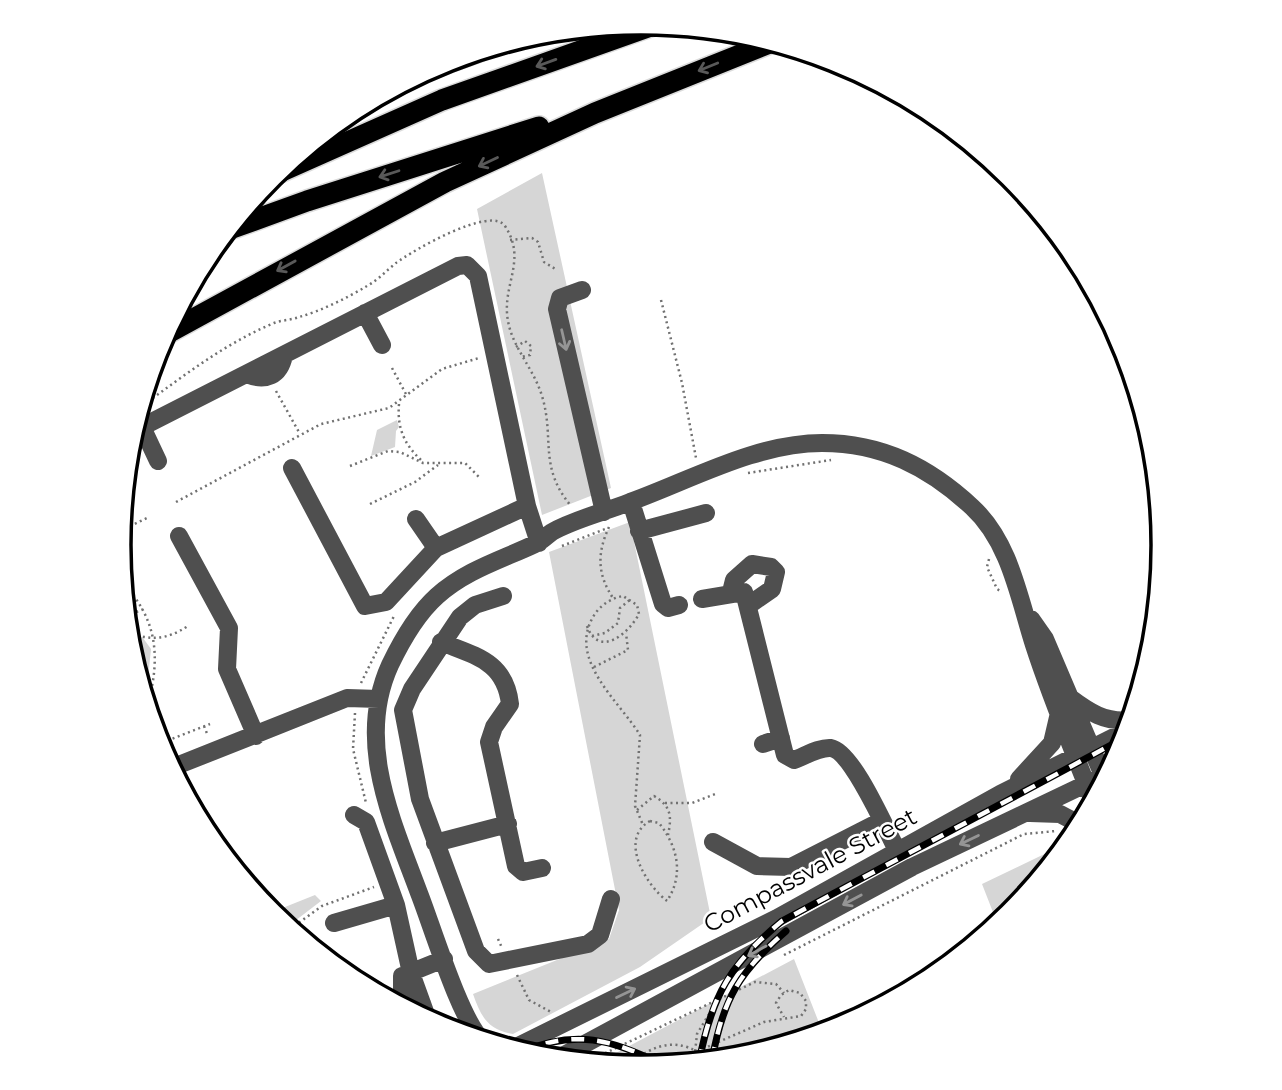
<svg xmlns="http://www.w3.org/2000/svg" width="1282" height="1090" viewBox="0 0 1282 1090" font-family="Montserrat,sans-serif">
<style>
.green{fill:#d6d6d6}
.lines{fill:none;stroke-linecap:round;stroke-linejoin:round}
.highway-casing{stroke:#dbdbdb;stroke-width:24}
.path{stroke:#717171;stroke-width:2.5;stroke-dasharray:2 3.5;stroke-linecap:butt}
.minor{stroke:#4f4f4f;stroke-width:18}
.highway{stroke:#000;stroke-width:21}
.rail-casing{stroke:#000;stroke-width:7}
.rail{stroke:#fff;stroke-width:4.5;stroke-dasharray:13;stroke-linecap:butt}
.oneway{stroke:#595959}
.oneway2{stroke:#959595}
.labels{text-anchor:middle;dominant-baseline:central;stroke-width:5;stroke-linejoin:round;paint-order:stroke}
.street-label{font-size:24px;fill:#000;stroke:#fff}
.rim{fill:none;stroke:#000;stroke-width:3.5}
</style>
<rect width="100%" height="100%" fill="#fff"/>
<!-- green -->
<path class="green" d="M 542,173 L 611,488 L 542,515 L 477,209 Z
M 397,420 L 399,427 L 396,431 L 395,447 L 371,456 L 377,430 Z
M 630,522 L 711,918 L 640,967 L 513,1034 C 488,1030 481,1017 473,994 L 609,939 L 619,910 L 549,552 Z
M 127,633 L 143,638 L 151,649 L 147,688 L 143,694 Z
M 1061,846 L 1063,851 L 1010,915 L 998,925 L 982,884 Z
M 315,895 L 321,901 L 287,927 L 270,913 Z
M 794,959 L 823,1033 L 742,1057 L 641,1067 L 597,1063 Z"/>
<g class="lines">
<defs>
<path id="highway" d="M 429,69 L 479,51
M 273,175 L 442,100 L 656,24
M 227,230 L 307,201 L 539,127
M 164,335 L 445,182 L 595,113 L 772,42"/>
</defs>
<!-- highway casing -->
<use href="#highway" class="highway-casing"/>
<!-- path -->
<path class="path" d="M 510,240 L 532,238 L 538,242 L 544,262 L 557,270
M 661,300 L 682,383 L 696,458
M 516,347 L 525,341 L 531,346 L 530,355 L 521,357
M 392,368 L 407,396
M 276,391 L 300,434
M 399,404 C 397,428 404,444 421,460
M 139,408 C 184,376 222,345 274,323 C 282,320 291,320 299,317 C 321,311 347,298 367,286 C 378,280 386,271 396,263 C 412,251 491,205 505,226 C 526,258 505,281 507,313 C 509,345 533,366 542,396 C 555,439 538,466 571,506
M 350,466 L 388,451 L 400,452 L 423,463 L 465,463 L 480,478
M 748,473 L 831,460
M 176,502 L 321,424 L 389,408 L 442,369 L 479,358
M 370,504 L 415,482 L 438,465
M 609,527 C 597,553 597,574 613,598
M 120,531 L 147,518
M 562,546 L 605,529
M 989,559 L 987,567 L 997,589 L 1002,592
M 122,583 C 158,618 161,660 147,706
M 126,616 L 144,609
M 587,626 C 599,659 629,633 639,614 L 637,605 L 623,596 C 611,598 599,606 593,617 C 568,660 619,701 640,735 L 635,806 L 643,825
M 127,632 C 151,641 166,640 188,626
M 592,636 L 605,633 L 618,623 L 620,608 L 631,599
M 594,667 L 628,650 L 626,633
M 361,683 L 395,614
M 147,705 L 163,740
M 355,713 L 353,749 L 366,803
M 204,726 L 208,736
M 157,740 L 164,742 L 210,724
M 665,803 L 692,803 L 718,793
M 637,810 L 654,796 C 671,806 672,816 668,835
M 650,821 L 659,823 C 678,847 684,875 667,901 C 646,885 618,839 650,821 Z
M 290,929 L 322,906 L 374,887
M 498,939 L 502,948
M 784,955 L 1024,834 L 1056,831
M 517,975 L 529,1000 L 551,1012
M 444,1016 L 449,1030
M 698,1051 L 764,1022 L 801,1016 L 806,1009 L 806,1001 L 800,993 L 789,990 L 781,995 L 776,1003 L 784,1017
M 747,1056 L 769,1049
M 741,1057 L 763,1043 L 790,1043
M 595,1058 L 755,982 L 776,984 L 784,993
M 694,1062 L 697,1034 L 717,1001
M 626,1066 C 657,1042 678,1036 711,1060"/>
<!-- minor -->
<path class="minor" d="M 582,290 L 560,298 L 557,309 L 604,512
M 365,313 L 382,345
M 246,374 C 266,382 280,376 284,355
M 142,427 L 158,461
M 132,432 L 458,266 L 467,265 L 478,276 L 527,506 L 539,543
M 292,468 L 365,606 L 386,602 L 436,548 L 527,506
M 631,502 L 663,604 L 668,608 L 679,605
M 416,519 L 436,548
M 639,531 L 706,513
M 179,536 L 229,628 L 227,669 L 256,736
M 731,592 L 734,580 L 752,564 L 771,567 L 776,572 L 772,589 L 749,605
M 503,596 L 475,605 L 460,617 L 412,689 L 403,710 L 420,799 L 476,951 L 489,964 L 588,944 L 600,935 L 611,899
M 702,599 L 744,592 L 785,755 L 794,760 C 805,756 819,747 831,748 C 853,752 886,830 898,852
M 1031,619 L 1045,639 L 1105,780
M 441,642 C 475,656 505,661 510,704 L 494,727 L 489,742 L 516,866 L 523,872 L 542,868
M 1069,697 C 1089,712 1105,723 1131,720
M 763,744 L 781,738
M 171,768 L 347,698 L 379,699
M 1019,779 L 1052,743 L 1059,713
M 1030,813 L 1060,814 L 1081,825
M 354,815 L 366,822 L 396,905 L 411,973 L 428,1020
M 713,842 L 757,866 L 791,867 L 881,821
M 435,843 L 508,824
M 334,923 L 396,905
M 422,1003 L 409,1001 L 402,990 L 402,976 L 444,959
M 482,1040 C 460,1019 432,926 419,893 C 392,820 355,742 390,665 C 401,642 418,613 437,596 C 466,570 501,560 535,544 C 542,541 546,536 552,532 C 575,519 605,512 630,502 C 691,480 756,443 822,443 C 882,443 929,467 972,507 C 1010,542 1019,598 1034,645 C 1051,698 1073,750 1093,801
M 512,1049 L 777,918 L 1000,794 L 1128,730
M 557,1059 L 912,867 L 1109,773"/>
<!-- highway -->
<use href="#highway" class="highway"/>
<defs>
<path id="rail" d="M 521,1052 C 575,1029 612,1039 663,1065
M 712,1060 C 723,999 739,972 786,931
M 699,1062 C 712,995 730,964 782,921 L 1126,737"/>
</defs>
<!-- rail casing -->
<use href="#rail" class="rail-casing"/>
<!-- rail -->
<use href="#rail" class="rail"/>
</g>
<!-- one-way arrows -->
<defs><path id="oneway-shaft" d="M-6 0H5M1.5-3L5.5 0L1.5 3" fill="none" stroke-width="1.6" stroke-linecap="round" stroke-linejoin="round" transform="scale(1.75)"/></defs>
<g class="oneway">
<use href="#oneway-shaft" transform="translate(546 63) rotate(160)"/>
<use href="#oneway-shaft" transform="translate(708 67) rotate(158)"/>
<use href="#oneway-shaft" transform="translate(488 162) rotate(155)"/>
<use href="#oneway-shaft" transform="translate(389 174) rotate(162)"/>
<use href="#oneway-shaft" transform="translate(286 266) rotate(151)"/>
</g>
<g class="oneway2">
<use href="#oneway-shaft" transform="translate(564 340) rotate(77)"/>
<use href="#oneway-shaft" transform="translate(969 840) rotate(154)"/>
<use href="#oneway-shaft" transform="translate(852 900) rotate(152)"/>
<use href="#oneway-shaft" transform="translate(757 951) rotate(151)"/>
<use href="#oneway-shaft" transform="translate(626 993) rotate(-26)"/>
</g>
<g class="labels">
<!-- street labels -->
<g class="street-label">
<text transform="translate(810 870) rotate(-28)">Compassvale Street</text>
</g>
</g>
<!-- crop -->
<path d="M0 0H1282V1090H0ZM131 545a510 510 0 1 1 1020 0a510 510 0 1 1-1020 0Z" fill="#fff" fill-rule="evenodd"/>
<path class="rim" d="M131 545a510 510 0 1 1 1020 0a510 510 0 1 1-1020 0Z"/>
</svg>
